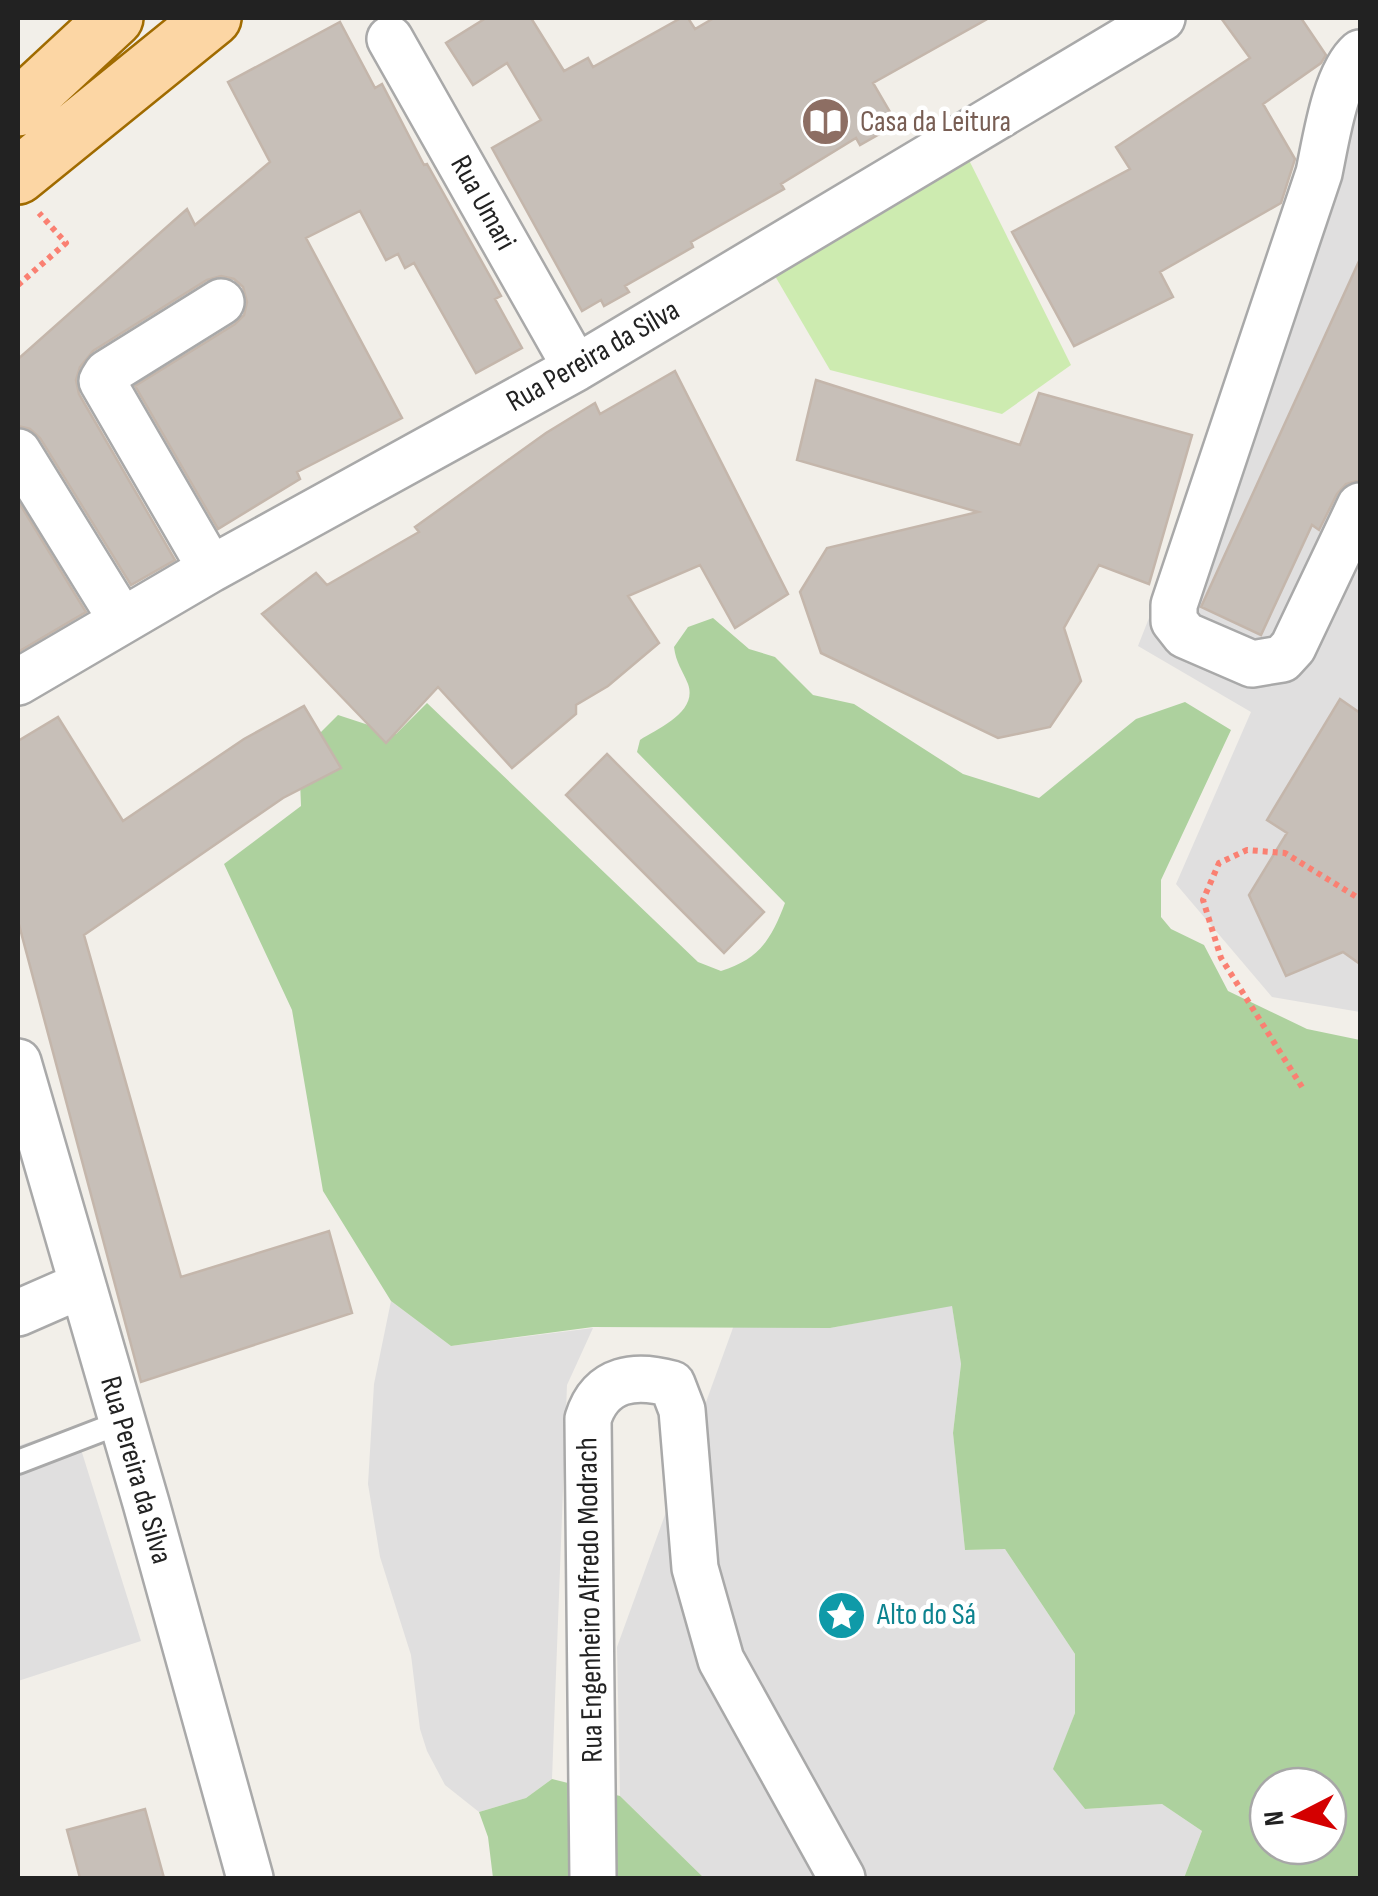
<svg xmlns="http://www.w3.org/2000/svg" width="1378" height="1896" viewBox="0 0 1378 1896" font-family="'Sofia Sans Condensed',sans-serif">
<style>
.residential{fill:#e0dfdf}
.grass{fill:#cdebb0}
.forest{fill:#add19e;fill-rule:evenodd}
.building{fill:#c7bfb8;stroke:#c4b6ab;stroke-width:2.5}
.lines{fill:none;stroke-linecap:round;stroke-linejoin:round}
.service-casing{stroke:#a9a9a9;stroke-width:28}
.minor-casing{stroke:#a9a9a9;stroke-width:50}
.primary-casing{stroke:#a06b00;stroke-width:60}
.path{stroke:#fa8072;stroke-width:6;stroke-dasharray:5 5;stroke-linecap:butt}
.service{stroke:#fff;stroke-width:22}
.minor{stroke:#fff;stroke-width:45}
.primary{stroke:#fcd6a4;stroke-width:55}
.labels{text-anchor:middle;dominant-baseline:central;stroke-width:9;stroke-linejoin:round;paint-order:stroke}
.education-label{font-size:30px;fill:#785e54;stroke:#fff;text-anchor:start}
.street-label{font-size:30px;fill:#222;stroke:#fff}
.culture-label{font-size:30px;fill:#0d838f;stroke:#fff;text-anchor:start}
</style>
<rect width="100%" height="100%" fill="#f2efe9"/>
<!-- residential -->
<path class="residential" d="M 1360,81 L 1360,1012 L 1272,997 L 1176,884 L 1251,712 L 1138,646 Z
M 391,1301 L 451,1346 L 593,1328 L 567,1385 L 552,1779 L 526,1798 L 479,1812 L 445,1785 L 427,1751 L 420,1729 L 411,1655 L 380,1557 L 368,1484 L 374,1384 Z
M 952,1305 L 961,1364 L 953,1433 L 965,1550 L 1005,1549 L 1075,1654 L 1075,1713 L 1054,1769 L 1085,1809 L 1162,1804 L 1202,1831 L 1184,1878 L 704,1878 L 620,1796 L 617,1647 L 734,1325 L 830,1328 Z
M 74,1427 L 141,1641 L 18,1681 L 18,1446 Z"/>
<!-- grass -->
<path class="grass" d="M 962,146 L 1071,365 L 1002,414 L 830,370 L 768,264 Z"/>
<!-- forest -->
<path class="forest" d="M 713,618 L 749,649 L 775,657 L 813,695 L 854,704 L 963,774 L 1039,798 L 1136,719 L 1185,702 L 1231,730 L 1161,880 L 1161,917 L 1171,929 L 1204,945 L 1228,991 L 1307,1029 L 1360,1040 L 1360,1878 L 1184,1878 L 1202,1831 L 1162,1804 L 1085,1809 L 1053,1769 L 1075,1713 L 1075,1654 L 1005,1549 L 965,1550 L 953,1433 L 961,1364 L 952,1306 L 830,1328 L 593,1327 L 451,1346 L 391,1301 L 323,1191 L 292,1010 L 224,864 L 301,806 L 299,754 L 338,715 L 396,734 L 427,703 L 698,962 L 721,971 C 759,959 771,940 785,903 L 637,752 L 640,740 C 659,728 698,712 688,684 C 682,669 676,663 674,647 L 688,627 ZM 1268,1786 L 1328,1786 L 1328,1846 L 1268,1846 Z
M 552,1779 L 620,1796 L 704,1878 L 493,1878 L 488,1837 L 479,1812 L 526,1798 Z"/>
<!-- building -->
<path class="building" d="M 486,18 L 531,18 L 564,71 L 588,58 L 593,67 L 681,18 L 688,18 L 695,29 L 714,18 L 989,18 L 873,83 L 897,124 L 860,145 L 856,138 L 781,184 L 784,189 L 691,242 L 693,247 L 625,286 L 629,292 L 604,306 L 601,300 L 582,311 L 492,148 L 541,120 L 507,63 L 473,85 L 446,43 Z
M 1221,18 L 1301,18 L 1326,55 L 1321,63 L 1263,104 L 1295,159 L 1281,203 L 1160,272 L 1173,297 L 1074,346 L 1012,232 L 1130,169 L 1116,147 L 1250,58 Z
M 340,22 L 375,88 L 382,84 L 424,165 L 427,164 L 501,296 L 495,299 L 522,348 L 476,373 L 414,263 L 405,268 L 398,254 L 386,260 L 360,211 L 306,238 L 402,418 L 297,472 L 300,479 L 218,529 L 135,386 L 235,324 L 244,315 L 247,302 L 243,287 L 234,279 L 221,276 L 207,280 L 93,351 L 80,367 L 76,380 L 79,394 L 175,560 L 131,585 L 40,438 L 30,429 L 18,426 L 18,359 L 187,209 L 195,225 L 270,162 L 228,82 Z
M 1360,259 L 1360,480 L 1346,484 L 1337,494 L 1319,530 L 1312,525 L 1261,635 L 1201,607 Z
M 675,371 L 788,594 L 735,628 L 700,565 L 628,596 L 659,643 L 608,686 L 576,705 L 576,714 L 512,768 L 438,687 L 386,743 L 262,614 L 316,573 L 327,585 L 419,532 L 415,527 L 546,433 L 595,403 L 600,414 Z
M 816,380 L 1020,445 L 1039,393 L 1192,435 L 1149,584 L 1099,565 L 1064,628 L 1081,681 L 1050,727 L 998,738 L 821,653 L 800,592 L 827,548 L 978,512 L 797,460 Z
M 18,501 L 86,612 L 18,652 Z
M 1340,699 L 1360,713 L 1360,964 L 1343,952 L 1286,976 L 1249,895 L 1287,833 L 1267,820 Z
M 304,706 L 341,768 L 283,798 L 84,935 L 181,1277 L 329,1231 L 352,1313 L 141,1382 L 18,921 L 18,741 L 58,717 L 123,821 L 244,739 Z
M 607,754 L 764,912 L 724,953 L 566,795 Z
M 145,1809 L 164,1878 L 80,1878 L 67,1830 Z"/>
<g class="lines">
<defs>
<path id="service" d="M 18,1462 L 122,1422"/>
<path id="minor" d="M 390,39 L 576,368
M 1360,53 C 1335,75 1326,140 1319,173 L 1174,605 L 1174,621 L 1185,635 L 1252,664 L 1282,659 L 1293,647 L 1360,506
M 18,452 L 121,619
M 211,569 L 102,381 L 107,373 L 221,302
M 18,682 L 211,569 L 576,368 L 1162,18
M 18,1062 L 146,1503 L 250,1878
M 18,1313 L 82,1285
M 593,1878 L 588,1419 C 601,1377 636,1374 672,1384 L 682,1410 L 695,1568 L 721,1660 L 842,1878"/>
<path id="primary" d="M 18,108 L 115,18
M 18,176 L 213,18"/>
</defs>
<!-- service casing -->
<use href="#service" class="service-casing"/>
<!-- minor casing -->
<use href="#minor" class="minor-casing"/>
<!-- primary casing -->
<use href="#primary" class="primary-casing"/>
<!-- path -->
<path class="path" d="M 18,285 L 66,243 L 39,213
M 1302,1087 L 1221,958 L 1203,900 L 1219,863 L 1247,850 L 1285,853 L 1360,899"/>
<!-- service -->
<use href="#service" class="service"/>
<!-- minor -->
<use href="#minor" class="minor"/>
<!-- primary -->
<use href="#primary" class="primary"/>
</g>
<!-- icons -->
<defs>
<symbol id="library-disc" viewBox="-11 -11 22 22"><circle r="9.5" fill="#8d6e63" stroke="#fff"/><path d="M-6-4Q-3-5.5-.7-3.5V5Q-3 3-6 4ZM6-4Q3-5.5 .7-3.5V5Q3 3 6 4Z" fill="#fff"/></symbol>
<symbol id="sight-disc" viewBox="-11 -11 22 22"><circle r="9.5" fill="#0f9aa8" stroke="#fff"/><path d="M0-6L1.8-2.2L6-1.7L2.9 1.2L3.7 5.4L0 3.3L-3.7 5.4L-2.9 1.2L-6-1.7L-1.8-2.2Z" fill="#fff"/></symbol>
</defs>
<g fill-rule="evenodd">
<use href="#library-disc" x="798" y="94" width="55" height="55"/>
<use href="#sight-disc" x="814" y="1588" width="55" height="55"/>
</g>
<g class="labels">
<!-- education labels -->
<g class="education-label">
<text x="860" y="122">Casa da Leitura</text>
</g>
<!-- street labels -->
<g class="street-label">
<text transform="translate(483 203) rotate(61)">Rua Umari</text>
<text transform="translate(593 356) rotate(-30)">Rua Pereira da Silva</text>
<text transform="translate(136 1470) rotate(74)">Rua Pereira da Silva</text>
<text transform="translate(590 1600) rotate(-91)">Rua Engenheiro Alfredo Modrach</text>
</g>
<!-- culture labels -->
<g class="culture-label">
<text x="877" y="1615">Alto do Sá</text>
</g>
</g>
<!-- border -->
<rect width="1378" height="1896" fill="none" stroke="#222222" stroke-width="40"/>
<!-- north arrow -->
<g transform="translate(1298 1816) rotate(264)"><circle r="48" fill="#ffffff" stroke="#a7a7a7" stroke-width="2.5"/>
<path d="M0-8L18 38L0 25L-18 38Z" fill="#d40000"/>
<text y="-15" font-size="28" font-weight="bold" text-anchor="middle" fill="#222222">N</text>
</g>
</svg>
